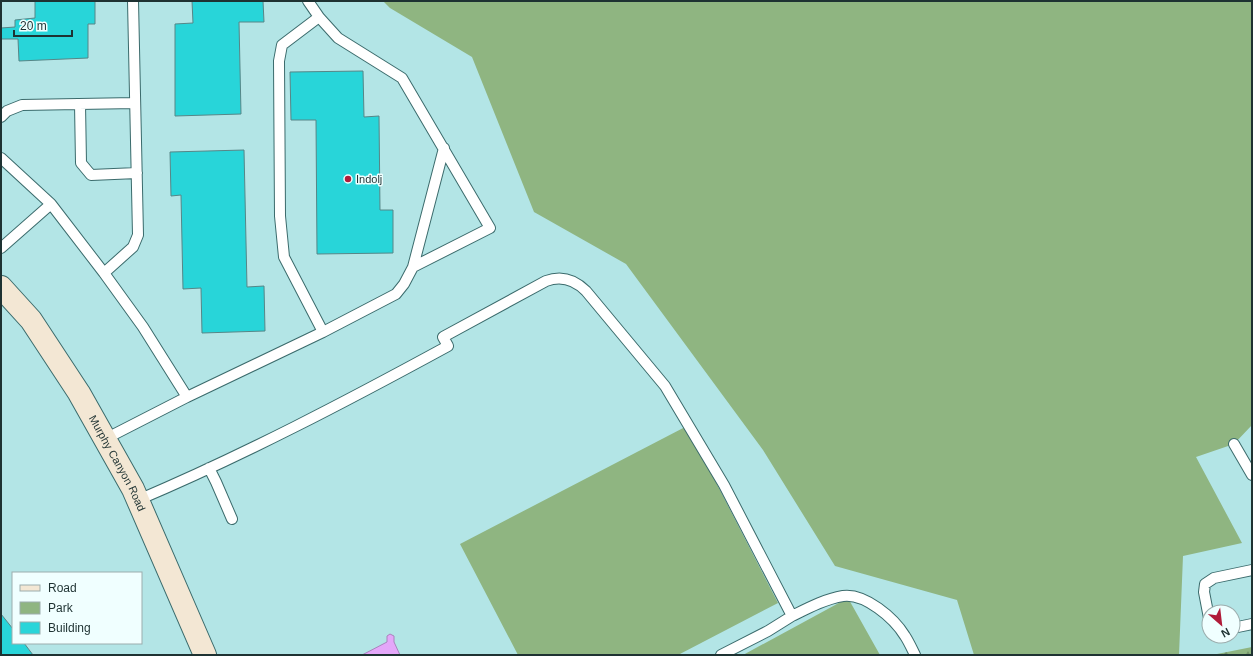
<svg xmlns="http://www.w3.org/2000/svg" width="1253" height="656" font-family="Arial,sans-serif">
	<style>
		.green { fill: #8fb581 }
		.forest { fill: url(#forest-firs) }
		.water { fill: #e4a7f9; stroke: #a984bd }
		.building { fill: #28d5d9; stroke: #568687 }
		.lines { fill: none; stroke-linecap: round; stroke-linejoin: round }
		.lane-casing { stroke: #3b6b6c; stroke-width: 12 }
		.secondary-casing { stroke: #3b6b6c; stroke-width: 24 }
		.lane { stroke: #fff; stroke-width: 10 }
		.secondary { stroke: #f3e7d4; stroke-width: 22 }
		.poi-dot { fill: #b01c3a; stroke: #f0ffff; stroke-width: 1.5 }
		.labels { text-anchor: middle; stroke-width: 3; stroke-linejoin: round; paint-order: stroke }
		.poi-label { font-size: 11px; fill: #1e3232; stroke: #f0ffff; text-anchor: start }
		.street-label { font-size: 11px; fill: #1e3232; stroke: #f0ffff }
	</style>
	<defs>
		<pattern id="forest-firs" width="22" height="20" patternUnits="userSpaceOnUse"><rect width="22" height="20" fill="#8fb581"/><path d="M5 1l3.5 6h-7zM16 11l3.5 6h-7z" fill="#74946a"/></pattern>
	</defs>
	<rect width="100%" height="100%" fill="#b3e5e6"/>
	<path class="green" d="M383 1H1252V425L1234 444 1196 457 1242 543 1183 556 1179 655H974L957 600 835 566 763 450 626 264 534 212 472 57 390 8Z
		M687 426 778 603 678 655H518L460 544Z
		M848 598 880 655H743Z"/>
	<path class="forest" d="M1252 647V655H1212Z"/>
	<path class="water" d="M390 634 394 636V642L400 655H362L387 642V636Z"/>
	<path class="building" d="M35 1H95V24H88V58L19 61 18 39H1V28L15 27V20L35 18Z
		M192 1H263L264 22H239L241 114 175 116V24L193 23Z
		M363 71 364 117 379 116 380 210H393V253L317 254 316 120H291L290 72Z
		M244 150 247 287 264 286 265 331 202 333 201 288 183 289 181 195 171 196 170 152Z
		M1 614 13 629V643H24L33 655H1Z"/>
	<g class="lines">
		<g class="lane-casing">
			<path id="lane" d="M308 1 319 17
				M80 104 81 163 91 175 137 173
				M1 117 7 111 22 105 135 103
				M1 158 51 204
				M1 248 51 204 104 273 143 327 187 397 323 332 284 257 280 216 279 61 282 45 319 17 338 38 402 78 490 228 413 267
				M104 273 133 247 138 235 133 1
				M323 332 396 294 404 284 413 267 444 148
				M105 439 187 397
				M1234 444 1252 475
				M209 468 216 482 232 519
				M138 500C244 455 347 401 448 346L443 337 546 281C562 275 575 280 586 291L665 386 724 485 792 616C808 608 825 599 843 596 865 593 894 618 905 636 909 642 912 649 915 655
				M1209 618 1204 592 1205 584 1214 578 1252 570
				M1233 628 1252 624
				M721 655 768 631 792 616"/>
		</g>
		<g class="secondary-casing">
			<g id="secondary">
				<path id="s1" d="M1 287 31 320 79 393 133 489 205 655"/>
			</g>
		</g>
		<use href="#lane" class="lane"/>
		<use href="#secondary" class="secondary"/>
	</g>
	<circle class="poi-dot" cx="348" cy="179" r="4"/>
	<g class="labels">
		<g class="poi-label">
			<text x="356" y="183">Indolj</text>
		</g>
		<g class="street-label">
			<text dy="4" stroke="none"><textPath href="#s1" startOffset="212">Murphy Canyon Road</textPath></text>
		</g>
	</g>
	<rect width="1253" height="656" fill="none" stroke="#1e3232" stroke-width="4"/>
	<rect x="12" y="572" width="130" height="72" fill="#f0ffff" stroke="#9cadad"/>
	<rect x="20" y="585" width="20" height="6" fill="#f3e7d4" stroke="#9cadad"/>
	<text x="48" y="592" font-size="12" fill="#1e3232">Road</text>
	<rect x="20" y="602" width="20" height="12" fill="#8fb581" stroke="#9cadad"/>
	<text x="48" y="612" font-size="12" fill="#1e3232">Park</text>
	<rect x="20" y="622" width="20" height="12" fill="#28d5d9" stroke="#9cadad"/>
	<text x="48" y="632" font-size="12" fill="#1e3232">Building</text>
	<g transform="translate(1221 624) rotate(152)"><circle r="19" fill="#f0ffff" stroke="#9cadad"/>
	<path d="M0-3L7 15L0 10L-7 15Z" fill="#b01c3a"/>
	<text y="-6" font-size="11" font-weight="bold" text-anchor="middle" fill="#1e3232">N</text>
	</g>
	<path d="M14 30v6h58v-6" fill="none" stroke="#1e3232" stroke-width="2"/>
	<text x="20" y="30" font-size="12" fill="#1e3232" stroke="#f0ffff" stroke-width="3" paint-order="stroke">20 m</text>
</svg>
